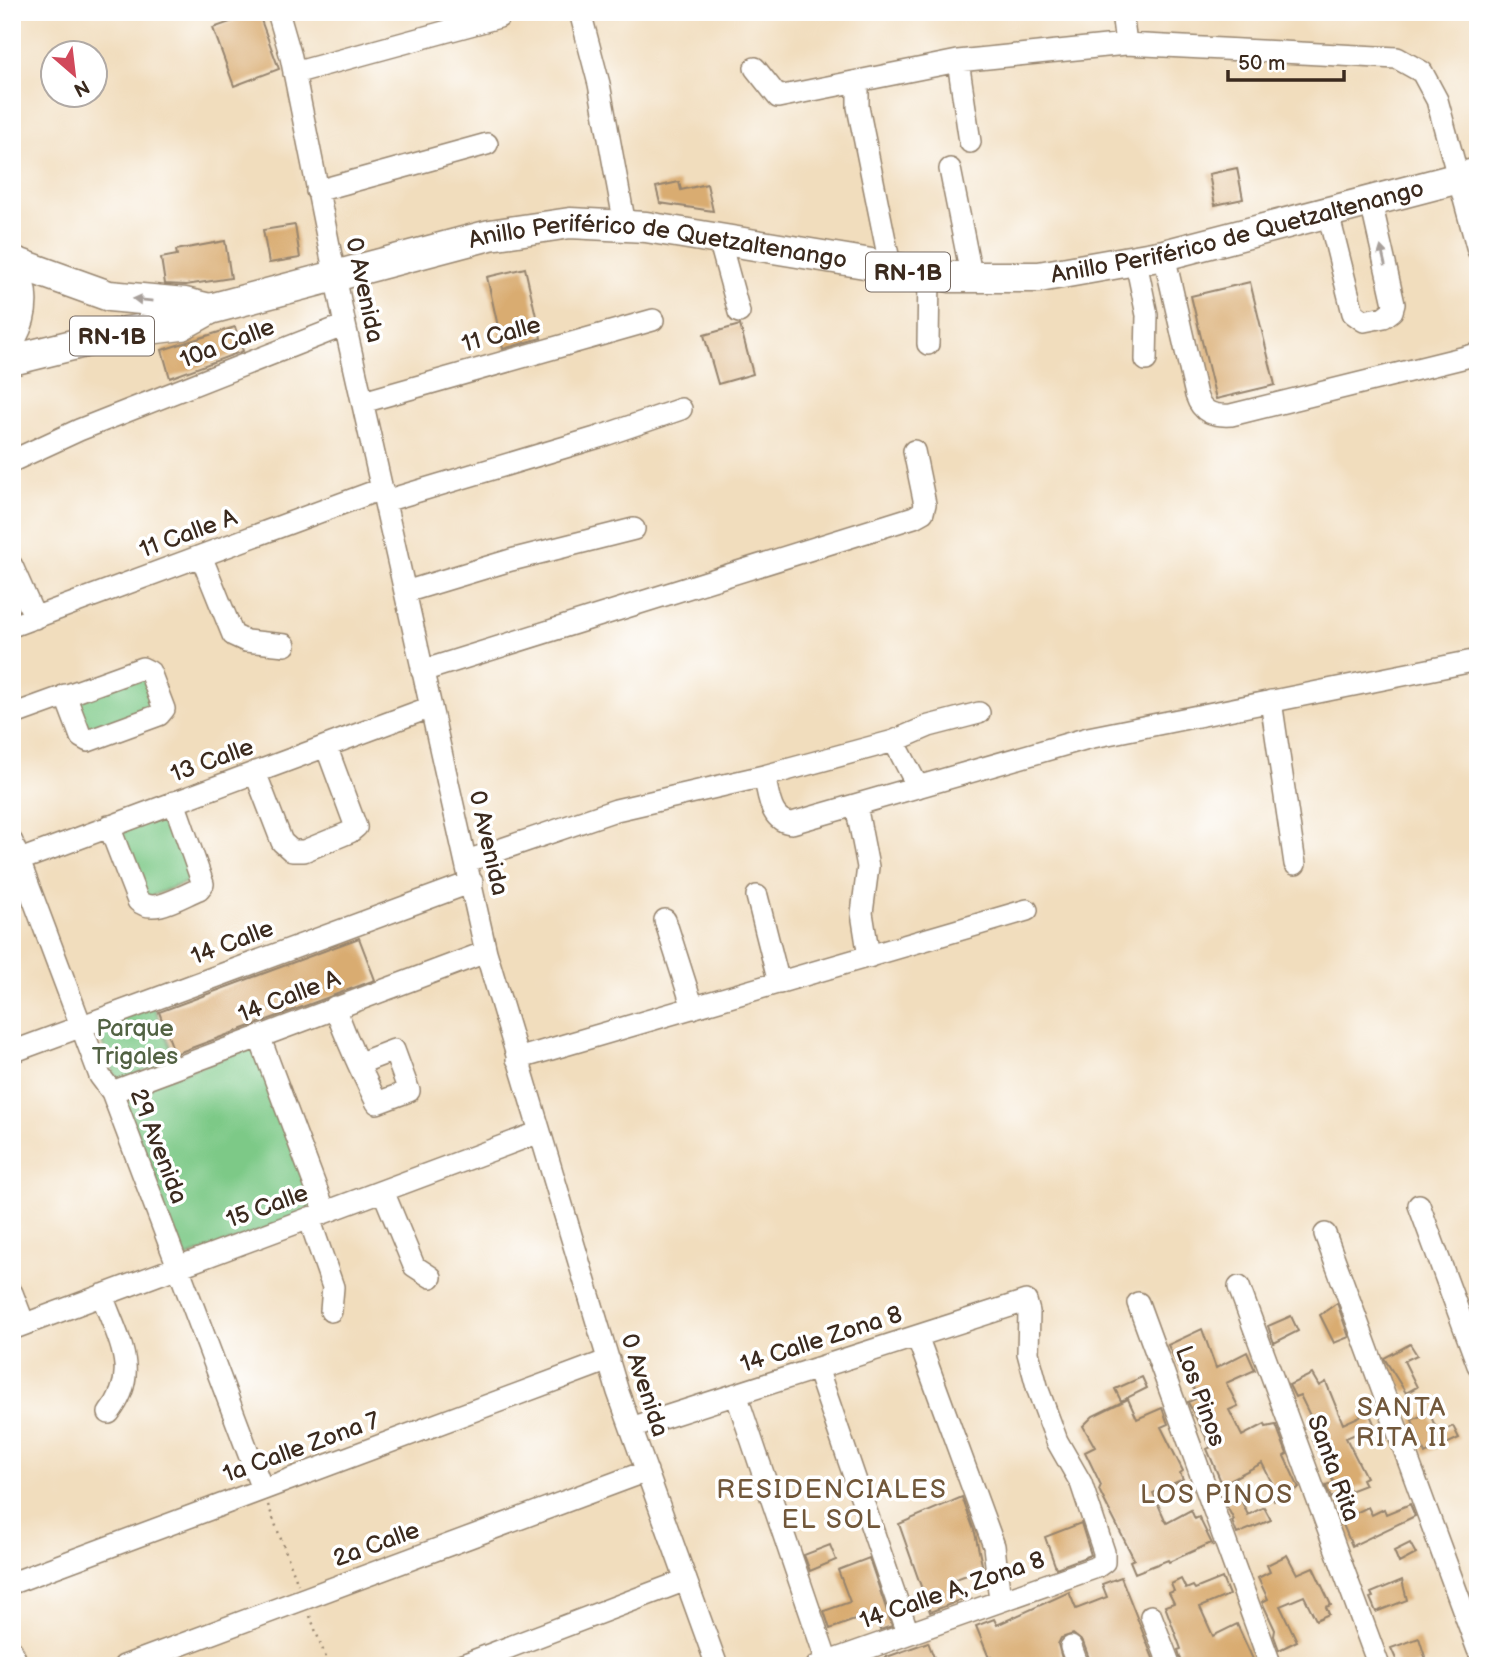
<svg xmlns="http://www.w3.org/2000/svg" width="1490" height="1678" font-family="'Balsamiq Sans',sans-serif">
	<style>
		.green { fill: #7dc987; stroke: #5c7a52; stroke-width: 2 }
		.building { fill: #d9ac71 }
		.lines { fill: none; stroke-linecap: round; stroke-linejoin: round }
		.minor-casing { stroke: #96846e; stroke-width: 24 }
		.highway-casing { stroke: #96846e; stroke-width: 33 }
		.path { stroke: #96846e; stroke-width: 2.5; stroke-dasharray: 2 5; stroke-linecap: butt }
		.minor { stroke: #fff; stroke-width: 21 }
		.highway { stroke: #fff; stroke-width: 30 }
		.oneway { fill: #a79f9a }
		.labels { text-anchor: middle; stroke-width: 7; stroke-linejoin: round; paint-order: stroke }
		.shield { fill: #fff; stroke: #766a62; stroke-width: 2 }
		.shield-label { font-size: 23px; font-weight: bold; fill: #3b2a1e }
		.street-label { font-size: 24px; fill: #3b2a1e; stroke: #fff }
		.park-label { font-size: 24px; fill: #526243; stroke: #fff }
		.neighbourhood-label { font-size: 26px; letter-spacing: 2px; fill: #72583b; stroke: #fff }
	</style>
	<rect width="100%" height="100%" fill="#fff"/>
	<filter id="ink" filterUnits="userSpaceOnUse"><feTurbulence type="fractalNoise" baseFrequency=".0143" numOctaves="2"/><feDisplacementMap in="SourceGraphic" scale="14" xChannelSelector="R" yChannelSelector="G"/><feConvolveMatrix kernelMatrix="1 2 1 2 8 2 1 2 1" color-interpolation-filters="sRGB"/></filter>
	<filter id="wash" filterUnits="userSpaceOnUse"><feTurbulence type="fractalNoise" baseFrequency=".00686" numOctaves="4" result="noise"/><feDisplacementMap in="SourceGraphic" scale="28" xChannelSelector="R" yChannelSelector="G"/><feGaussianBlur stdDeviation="1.57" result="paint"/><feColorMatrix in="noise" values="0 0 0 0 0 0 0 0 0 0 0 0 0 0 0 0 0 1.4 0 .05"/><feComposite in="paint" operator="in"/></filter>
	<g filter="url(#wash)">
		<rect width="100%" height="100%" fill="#f1ddbd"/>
		<path class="green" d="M142 672 157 710 86 738 71 700Z
			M172 811 198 878 141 900 116 832Z
			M153 1003 175 1059 117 1081 96 1025Z
			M259 1045 318 1210 180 1260 120 1095Z"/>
		<g id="blocks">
			<path class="building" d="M258 12 279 69 234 86 213 28Z
				M1237 168 1243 199 1215 205 1209 174Z
				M679 182 681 190 707 184 713 211 660 203 656 187Z
				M295 225 300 258 269 263 263 230Z
				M225 241 231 278 186 285 165 284 161 258 177 255 176 250Z
				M525 268 541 338 503 349 487 277Z
				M1250 282 1275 385 1216 399 1191 296Z
				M740 325 753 374 718 384 704 335Z
				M235 327 243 351 170 378 162 350Z
				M359 938 375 980 175 1054 159 1012Z
				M1337 1303 1349 1337 1334 1343 1320 1315Z
				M1291 1316 1298 1331 1274 1343 1268 1326Z
				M1202 1329 1216 1368 1247 1352 1255 1370 1226 1383 1238 1406 1229 1410 1242 1436 1265 1424 1266 1427 1276 1425 1287 1454 1284 1456 1299 1488 1274 1500 1268 1487 1273 1485 1262 1463 1222 1484 1207 1449 1211 1447 1188 1402 1198 1398 1184 1368 1180 1371 1168 1345Z
				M1410 1344 1417 1355 1404 1361 1417 1387 1406 1393 1384 1358Z
				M1312 1374 1319 1386 1326 1382 1343 1424 1369 1412 1375 1426 1346 1438 1366 1477 1362 1479 1365 1485 1331 1498 1326 1486 1334 1483 1312 1440 1320 1436 1300 1395 1295 1397 1289 1385Z
				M1142 1377 1147 1388 1121 1401 1115 1389Z
				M1128 1399 1137 1419 1162 1408 1168 1424 1161 1427 1183 1471 1180 1473 1183 1479 1153 1493 1165 1520 1167 1523 1191 1510 1195 1519 1199 1517 1213 1546 1211 1543 1169 1562 1168 1560 1135 1573 1130 1561 1134 1559 1107 1506 1099 1490 1101 1485 1085 1452 1095 1447 1083 1426 1093 1416Z
				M1429 1412 1438 1433 1453 1426 1459 1438 1425 1454 1412 1420Z
				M1239 1496 1248 1515 1264 1507 1271 1520 1237 1534 1232 1521 1234 1520 1225 1503Z
				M962 1497 975 1533 983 1569 953 1580 961 1600 930 1612 899 1524Z
				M1410 1504 1415 1516 1352 1546 1341 1520 1368 1507 1372 1515 1384 1509 1386 1514Z
				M1081 1523 1091 1555 1056 1568 1045 1537Z
				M1410 1543 1416 1554 1399 1563 1394 1551Z
				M830 1545 836 1560 810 1571 804 1555Z
				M1287 1555 1297 1574 1313 1567 1331 1605 1326 1607 1329 1614 1316 1620 1304 1596 1280 1606 1297 1641 1279 1650 1274 1636 1275 1630 1262 1602 1268 1599 1258 1578 1270 1572 1267 1565Z
				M869 1558 892 1626 880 1630 874 1613 830 1629 824 1611 850 1602 838 1570Z
				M1121 1577 1156 1666H1092L1083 1642 1073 1634 1061 1638 1058 1644 1064 1666H995L992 1657 989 1658 976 1626 994 1619 997 1625 1069 1592 1076 1609 1107 1597 1102 1584Z
				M1222 1578 1229 1595 1200 1607 1213 1636 1237 1624 1256 1666H1183L1178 1650 1181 1649 1165 1606 1174 1603 1169 1593 1174 1591 1171 1584 1181 1579 1186 1589 1193 1586 1195 1589Z
				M1402 1580 1407 1600 1376 1612 1370 1598 1373 1597 1371 1593Z
				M1419 1638 1426 1660 1413 1666H1399L1391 1648Z
				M928 1642 935 1660 921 1666H862Z"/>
		</g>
	</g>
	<g filter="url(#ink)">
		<use href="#blocks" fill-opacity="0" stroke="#96846e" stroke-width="2"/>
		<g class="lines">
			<g class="minor-casing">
				<path id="minor" d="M278 12 291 57 345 325 486 952 618 1392 717 1666
					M580 12 599 84 625 225
					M1122 12 1126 44
					M958 61 970 142
					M755 68 778 97 958 61 1126 44 1397 58 1422 72 1437 100 1478 250
					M294 73 499 17
					M858 83V107L891 270
					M950 169 972 279
					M317 191 487 144
					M1328 213 1353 313 1364 321 1384 317 1392 311 1394 304 1371 202
					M719 239 739 312
					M1164 255 1196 395C1202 413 1213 416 1231 415L1478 354
					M1136 262 1147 315 1146 360
					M928 344 929 275
					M363 402 653 320
					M12 461 79 430 345 325
					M385 501 599 437 681 409
					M201 556 233 635 246 641 285 645
					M12 566 35 618
					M405 592 511 560 634 529
					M12 626 381 489
					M422 671 914 517 923 512 925 504 914 451
					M1271 701 1295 864
					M12 715 142 668 150 672 164 709 159 715 88 741 81 737 65 695
					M894 741 918 787
					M255 772 282 842 292 851H304L350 832 356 827 326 746
					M764 776C769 793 769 822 792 823L1088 738 1478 660
					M856 805 868 867 862 913 869 957
					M109 826 138 901C154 915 181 896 199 889L203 884 174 802
					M12 842 100 1076 112 1092 262 1489
					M467 861 616 810 764 776 894 741 929 726 979 713
					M12 863 431 707
					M757 896 779 983
					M665 920 693 1008
					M335 1007C347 1041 361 1071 377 1103L409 1091 394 1050 360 1063
					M259 1036 325 1212
					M12 1052 472 882
					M517 1059 1027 910
					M112 1092 486 952
					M383 1191 414 1266 431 1277
					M1419 1205 1478 1365
					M309 1218 333 1287 331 1311
					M1325 1234 1478 1650
					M1239 1287 1379 1666
					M12 1293 24 1324
					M102 1295C117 1338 142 1372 109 1413
					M1138 1303 1271 1666
					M12 1329 540 1132
					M917 1336 994 1546 1000 1601
					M817 1368 908 1633
					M736 1394 827 1662
					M631 1428 1026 1301 1029 1312 1028 1353 1038 1390 1057 1441 1081 1483 1104 1552V1562L1097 1567 817 1666
					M12 1583 609 1360
					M1151 1616 1170 1666
					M1071 1647 1078 1666
					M12 1651 18 1666
					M124 1666 647 1471
					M460 1666 686 1580"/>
			</g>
			<g class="highway-casing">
				<g id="highway">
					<path d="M12 261 109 296 185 303 210 309"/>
					<path d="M12 265C24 289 25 312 12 336"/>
					<path id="s1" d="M12 360 125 332 181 325 210 309 490 235 570 223 646 227 950 277H1039L1164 255 1478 173"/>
				</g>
			</g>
			<path class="path" d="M268 1505 298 1584
				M310 1616 329 1666"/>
			<use href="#minor" class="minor"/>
			<use href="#highway" class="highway"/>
		</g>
		<defs><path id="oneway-solid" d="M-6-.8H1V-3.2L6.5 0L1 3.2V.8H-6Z" transform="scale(1.75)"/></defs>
		<g class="oneway">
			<use href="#oneway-solid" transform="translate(1383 256) rotate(-103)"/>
			<use href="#oneway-solid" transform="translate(143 300) rotate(-174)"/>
		</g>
	</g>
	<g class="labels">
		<g class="shield">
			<rect x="866" y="252.5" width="84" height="39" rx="5"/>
			<rect x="70" y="316.5" width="84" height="39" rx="5"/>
		</g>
		<g class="shield-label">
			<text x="908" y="280">RN-1B</text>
			<text x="112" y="344">RN-1B</text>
		</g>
		<g class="street-label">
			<text dy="8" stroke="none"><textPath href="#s1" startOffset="1253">Anillo Periférico de Quetzaltenango</textPath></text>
			<text dy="8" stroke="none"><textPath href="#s1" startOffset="665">Anillo Periférico de Quetzaltenango</textPath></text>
			<text transform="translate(365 290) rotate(78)" y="8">0 Avenida</text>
			<text transform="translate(501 334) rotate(-15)" y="8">11 Calle</text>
			<text transform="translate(227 343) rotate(-21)" y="8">10a Calle</text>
			<text transform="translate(188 533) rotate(-20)" y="8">11 Calle A</text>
			<text transform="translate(212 760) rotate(-20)" y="8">13 Calle</text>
			<text transform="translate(489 843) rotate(77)" y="8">0 Avenida</text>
			<text transform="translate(232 942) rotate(-21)" y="8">14 Calle</text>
			<text transform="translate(289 996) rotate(-21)" y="8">14 Calle A</text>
			<text transform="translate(159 1146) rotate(69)" y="8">29 Avenida</text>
			<text transform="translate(267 1206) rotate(-20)" y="8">15 Calle</text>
			<text transform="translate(821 1339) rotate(-18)" y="8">14 Calle Zona 8</text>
			<text transform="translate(645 1385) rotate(72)" y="8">0 Avenida</text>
			<text transform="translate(1201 1396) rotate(70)" y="8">Los Pinos</text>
			<text transform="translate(301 1447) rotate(-20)" y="8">1a Calle Zona 7</text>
			<text transform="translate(1334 1468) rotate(70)" y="8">Santa Rita</text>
			<text transform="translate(376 1544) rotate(-20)" y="8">2a Calle</text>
			<text transform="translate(952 1590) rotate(-19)" y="8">14 Calle A, Zona 8</text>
		</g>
		<g class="park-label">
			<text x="135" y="1036">Parque<tspan x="135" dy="28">Trigales</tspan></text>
		</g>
		<g class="neighbourhood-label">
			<text x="1402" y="1416">SANTA<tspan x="1402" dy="30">RITA II</tspan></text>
			<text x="832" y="1498">RESIDENCIALES<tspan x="832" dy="30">EL SOL</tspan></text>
			<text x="1217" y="1503">LOS PINOS</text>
		</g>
	</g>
	<rect width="1490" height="1678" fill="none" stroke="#fff" stroke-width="42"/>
	<g transform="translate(74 74) rotate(152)"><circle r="33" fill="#ffffff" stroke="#b1aaa5" stroke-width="2"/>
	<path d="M0-5L12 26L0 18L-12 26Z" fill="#d1495b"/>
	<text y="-10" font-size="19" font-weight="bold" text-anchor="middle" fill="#3b2a1e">N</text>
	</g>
	<path d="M1228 70v10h116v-10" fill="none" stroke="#3b2a1e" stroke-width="3.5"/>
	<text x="1238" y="70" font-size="21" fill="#3b2a1e" stroke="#ffffff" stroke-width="5" paint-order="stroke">50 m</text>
</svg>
